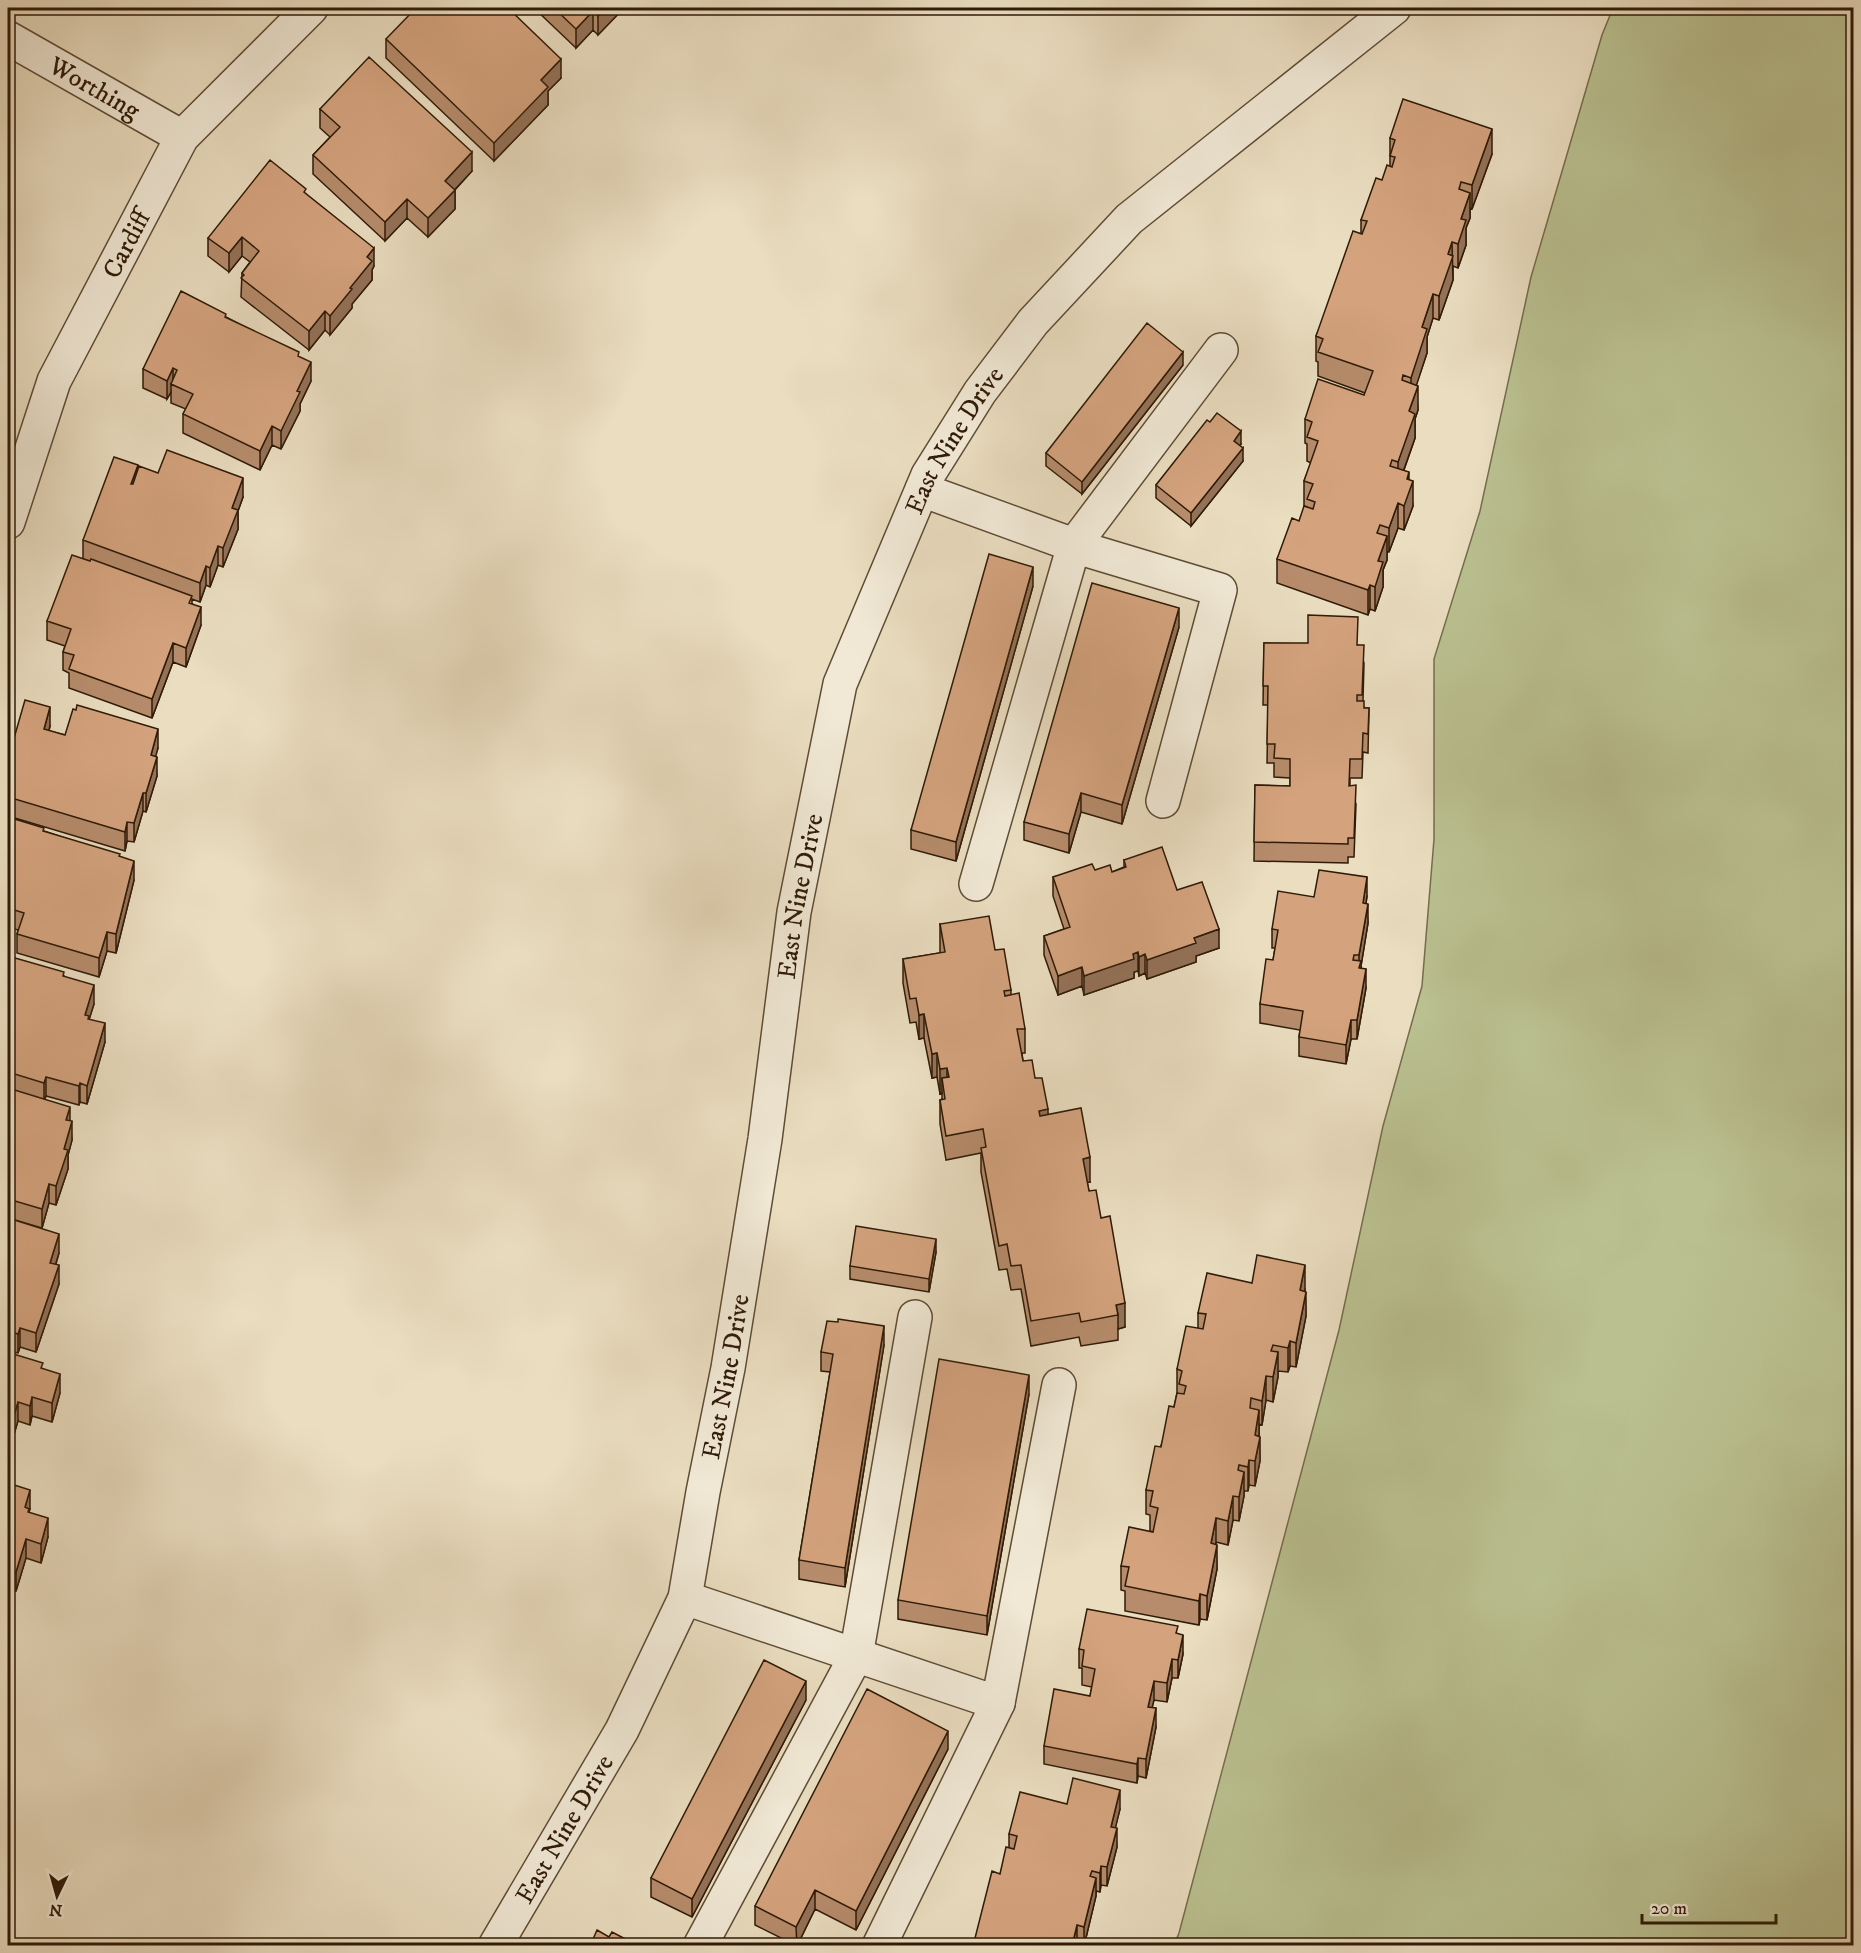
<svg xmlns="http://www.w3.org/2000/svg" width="1861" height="1953" font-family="'IM FELL DW Pica',serif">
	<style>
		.green { fill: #bac090; stroke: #746e4c; stroke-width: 1.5 }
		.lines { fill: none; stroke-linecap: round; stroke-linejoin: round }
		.minor-casing { stroke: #5e4c35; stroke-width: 36 }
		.minor { stroke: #f1e9d6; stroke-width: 33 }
		.wall { fill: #b68c6c; stroke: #2f1b07; stroke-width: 1.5 }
		.shaded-wall { fill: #947258; stroke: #2f1b07; stroke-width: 1.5 }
		.building { fill: #d4a37e; stroke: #2f1b07; stroke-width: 1.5 }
		.labels { text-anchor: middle; stroke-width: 4.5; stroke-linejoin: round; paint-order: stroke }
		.street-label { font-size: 26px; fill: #2f1b07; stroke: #f1e9d6 }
	</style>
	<rect width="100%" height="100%" fill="#eaddc0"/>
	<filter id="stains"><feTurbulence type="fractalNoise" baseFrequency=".00333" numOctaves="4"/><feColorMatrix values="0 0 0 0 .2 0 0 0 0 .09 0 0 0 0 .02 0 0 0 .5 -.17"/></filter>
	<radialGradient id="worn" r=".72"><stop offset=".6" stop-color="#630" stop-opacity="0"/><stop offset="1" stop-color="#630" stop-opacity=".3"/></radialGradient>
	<path class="green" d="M1613 8H1853V1945H1174L1179 1933 1339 1330 1383 1126 1422 986 1434 839V659L1480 511 1531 277 1602 35Z"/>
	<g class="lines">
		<g class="minor-casing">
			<g id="minor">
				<path id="s1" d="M8 38 182 137"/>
				<path d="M922 490 1090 551 1220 590 1163 801"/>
				<path id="s2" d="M8 522 54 381 182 137 311 8"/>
				<path d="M976 884 1074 545 1221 350"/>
				<path d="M685 1598 998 1703 1059 1385"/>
				<path id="s3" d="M495 1946 622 1730 685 1598 703 1492 728 1368 765 1139 794 912 840 684 928 475 980 392 1033 322 1129 219 1394 8"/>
				<path d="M700 1946 856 1656 915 1317"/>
				<path d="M879 1946 998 1703"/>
			</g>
		</g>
		<use href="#minor" class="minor"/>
	</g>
	<path class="wall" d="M534 8H624L598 35 593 30 576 48Z
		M483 14 561 78 548 91V105L494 161 386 58V39Z
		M320 109 472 171 455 190V209L428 237 407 218 385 241 313 174V155L330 137 320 128Z
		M1390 138 1492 154 1472 209 1470 208V218L1466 228V245L1458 268 1453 266V280L1439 320 1433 318 1427 337V353L1416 385 1418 410 1415 419V438L1404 470 1409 480 1413 506 1404 530 1398 528 1389 552H1387V560L1383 570V587L1375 611 1370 609 1368 615 1277 583V559L1307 507 1304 506V481L1311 463 1307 461V444L1305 443V419L1364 395 1365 393 1318 376V362L1316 361V336L1361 233V220L1390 166Z
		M306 194 374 266 372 270V280L352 304V308L330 335 325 330 309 350 241 297 242 273 250 262 242 256 229 272 208 256V238Z
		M226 317 299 357 311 381 300 404V411L281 449 272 445 260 470 183 433V414L186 409 171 403V392L167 399 143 388V369Z
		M1183 365 1082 494 1046 466V453Z
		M1210 422 1241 444 1239 445 1243 461 1191 526 1156 498V485Z
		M138 470 158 473 243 497 238 511V529L223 567 218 565 210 587 206 585 200 602 192 599V603L201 625 186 667 173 662 152 718 69 688V673L63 670V652L65 646 47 640V621L83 559V540Z
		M1033 586 956 861 911 849V830Z
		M1179 627 1122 824 1081 812 1069 853 1024 840V822Z
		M1264 643 1358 645 1364 663 1363 701 1364 708H1369L1368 753 1363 752 1362 778H1350V786L1356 804 1354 857H1348V863L1254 861 1255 785 1290 786V778L1274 777V763H1267L1268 705H1263Z
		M50 726 49 731 65 735 158 748 155 756 157 776 146 812 143 811 134 842 127 841 125 851 8 816V759Z
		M8 817 44 831 120 856 134 880 116 953 107 951 99 977 17 953V934L18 930 8 927Z
		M1124 860 1177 890 1219 948 1196 956V962L1147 979 1145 973 1139 976 1138 971 1134 972V978L1084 995 1082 986 1058 995 1044 955V936L1064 929 1053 896V877L1095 870 1112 872 1124 867Z
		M1367 896 1366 904 1368 923 1361 966 1366 988 1357 1039H1351L1346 1064 1299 1056V1037L1300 1030 1260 1023V1004L1273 960 1275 948H1272V929L1314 897Z
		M940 924 995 950 1011 990V995L1025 1029V1053H1022L1023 1061 1035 1078 1048 1114 1090 1182H1087L1089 1191 1101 1218 1125 1327 1118 1329V1340L1081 1346 1079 1337 1031 1346 1021 1289 1011 1290 1007 1269 999 1270 981 1172V1153L946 1160 940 1124V1100L942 1099V1093L940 1094 937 1077 932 1078 924 1038 919 1039 916 1022 910 1023 903 983V959L940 953Z
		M8 956 64 976 94 1004 89 1019 105 1042 87 1104 80 1102 79 1105 46 1096 45 1099 70 1121 72 1140 68 1155V1169L56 1205 49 1203 42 1228 8 1218Z
		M8 1218 59 1253 56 1264 59 1284 36 1352 20 1347 18 1353 12 1351V1353L43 1369 60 1393 52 1422 32 1416 30 1425 18 1421 8 1454Z
		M936 1252 929 1292 850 1279V1266Z
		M1252 1283 1305 1289 1306 1316 1296 1367 1290 1366 1288 1372 1278 1371V1377L1273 1402 1266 1400 1262 1425 1259 1424 1260 1461 1255 1486 1249 1485 1248 1491H1244V1496L1239 1521 1233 1520 1228 1545 1216 1542 1217 1569 1207 1620 1200 1619 1199 1625 1125 1611V1591L1121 1590V1566L1153 1532 1150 1531V1515L1146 1514V1490L1174 1407 1177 1393V1369L1198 1329V1313Z
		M884 1345 845 1587 799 1579V1560L830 1372 821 1371V1352Z
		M1029 1394 987 1635 898 1619V1600Z
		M8 1483 30 1509 29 1512 48 1537 41 1563 26 1558 16 1591 10 1589Z
		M1178 1634 1183 1654 1178 1678H1172L1167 1702 1154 1700 1152 1707 1156 1727 1146 1778 1138 1776 1137 1783 1044 1764V1746L1090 1696 1092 1687 1082 1685V1668H1079V1649Z
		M806 1700 692 1917 651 1897V1878Z
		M948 1749 856 1930 815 1909 797 1946 755 1925V1906Z
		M1067 1804 1120 1809 1115 1828 1117 1847 1107 1886 1101 1885 1100 1892 1096 1891V1896L1084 1946 1077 1944 1000 1874 1009 1848V1834Z"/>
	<path class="shaded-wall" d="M606 8H624L598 35V16Z
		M593 11V30L576 48V29Z
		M561 59V78L548 91V105L494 161V143L541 80Z
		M1492 129V154L1472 209V185Z
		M472 152V171L445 200V181Z
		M455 190V209L428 237V218Z
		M1470 193V218L1466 228V245L1458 268V244L1461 219Z
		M407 199V218L385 241V222Z
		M242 237V256L229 272V253Z
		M1452 242 1453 280 1439 320V296L1448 254Z
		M374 248V266L372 270V280L352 304V308L330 335V316L350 288 367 257Z
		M1433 294V318L1427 337V353L1411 402V378L1422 327Z
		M325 311V330L309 350V331Z
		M1183 352V365L1082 494V482Z
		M311 362V381L300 404V411L281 449V431L297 391Z
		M173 368V385L171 384V392L167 399V381Z
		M1418 386V410L1415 419V438L1398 486V462L1409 411Z
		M272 426V445L260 470V451Z
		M1241 431V444L1234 454V441Z
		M1243 448V461L1191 526V513Z
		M138 465V484H131Z
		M1409 472V491L1413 481V506L1404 530V506L1407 479Z
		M243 478V497L238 511V529L223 567V548L232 508Z
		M1398 503V528L1389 552V528Z
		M1387 536V560L1383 570V587L1375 611V587L1378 561Z
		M218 546V565L210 587V568Z
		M206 566V585L200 602V583Z
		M1033 567V586L956 861V842Z
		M1370 585V609L1368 615V590Z
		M201 607V625L186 667V648Z
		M1179 608V627L1122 824V805Z
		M173 643V662L152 718V699Z
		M50 707V726L44 748V729Z
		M158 729V748L151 774V755Z
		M157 757V776L146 812V793Z
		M143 793V811L134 842V823Z
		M1081 793V812L1069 853V834Z
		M127 822V841L125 851V832Z
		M134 861V880L116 953V934Z
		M1367 877V896L1363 922V903Z
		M1368 904V923L1361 966V980L1359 987V955Z
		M1219 929V948L1196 956V962L1147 979V960L1194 938Z
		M107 932V951L99 977V958Z
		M1138 952V971L1134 972V978L1084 995V976Z
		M1145 954V973L1139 976V957Z
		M1082 967V986L1058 995V976Z
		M1366 969V988L1357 1039V1020Z
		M94 985V1004L89 1020 85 1015Z
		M924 1014V1038L919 1039V1015Z
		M1351 1020V1039L1346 1064V1045Z
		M105 1023V1042L87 1104V1086Z
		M937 1053V1077L932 1078V1054Z
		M947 1068V1092L942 1078V1093L940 1094V1069Z
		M46 1077V1096L44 1101V1083Z
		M80 1083V1102L79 1105V1086Z
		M70 1107V1126L66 1120Z
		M1048 1109V1134L1039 1136V1111Z
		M72 1121V1140L68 1155V1169L56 1205V1186L64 1149Z
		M1090 1157V1182L1083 1183V1159Z
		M49 1184V1203L42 1228V1209Z
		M59 1234V1253L50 1282V1263Z
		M936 1239V1252L929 1292V1279Z
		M59 1265V1284L36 1352V1333Z
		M1305 1265V1289L1300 1315V1290Z
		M1306 1292V1316L1296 1367V1343Z
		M1125 1303V1327L1118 1329V1315L1116 1305Z
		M884 1326V1345L845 1587V1568Z
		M20 1328V1347L18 1353V1334Z
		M1290 1341V1366L1288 1372V1348Z
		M1278 1352V1377L1273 1402V1377Z
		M60 1374V1393L52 1422V1403Z
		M1029 1375V1394L987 1635V1616Z
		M1266 1376V1400L1262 1425V1401Z
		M32 1397V1416L30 1425V1406Z
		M18 1402V1421L8 1454V1436Z
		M1259 1410V1434L1255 1460V1435Z
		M1260 1437V1461L1255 1486V1461Z
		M1249 1460V1485L1248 1491V1467Z
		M1244 1472V1496L1239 1521V1497Z
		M30 1490V1509L29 1512 25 1507Z
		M1233 1496V1520L1228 1545V1521Z
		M48 1518V1537L41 1563V1544Z
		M1216 1518V1542L1211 1568V1543Z
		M26 1539V1558L16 1591V1572Z
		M1217 1545V1569L1207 1620V1596Z
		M10 1570V1589L8 1598V1579Z
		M1200 1594V1619L1199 1625V1601Z
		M1183 1635V1654L1178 1678V1660Z
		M1172 1659V1678L1167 1702V1683Z
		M806 1681V1700L692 1917V1899Z
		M1154 1681V1700L1148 1725V1707Z
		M1156 1708V1727L1146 1778V1759Z
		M948 1731V1749L856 1930V1911Z
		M1138 1758V1776L1137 1783V1764Z
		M1120 1790V1809L1111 1846V1827Z
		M1117 1828V1847L1107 1886V1867Z
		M1101 1866V1885L1100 1892V1873Z
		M1096 1878V1896L1084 1946V1927Z
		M815 1890V1909L797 1946 796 1927Z
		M1077 1925V1946H1072Z"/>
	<path class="building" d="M416 8H454L456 10 458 8H476L483 14 490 8H508L561 59 541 80 548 87 494 143 386 39Z
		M554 8H606L598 16 593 11 576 29Z
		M369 57 472 152 445 181 455 190 428 218 407 199 385 222 313 155 340 127 320 109Z
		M1403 99 1492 129 1472 185 1461 182 1459 189 1470 193 1461 219 1466 220 1458 244 1452 242 1448 254 1453 256 1439 296 1433 294 1422 327 1427 329 1411 378 1403 375 1402 380 1418 386 1409 411 1415 414 1398 462 1392 460 1390 466 1409 472 1407 479 1413 481 1404 506 1398 503 1389 528 1380 525 1377 533 1387 536 1378 561 1383 562 1375 587 1370 585 1368 590 1277 559 1292 518 1299 521 1304 506 1313 509 1315 502 1307 499 1313 484 1304 481 1318 441 1307 437 1312 422 1305 419 1318 379 1364 395 1373 371 1318 352 1323 339 1316 336 1353 231 1362 234 1367 221 1361 220 1376 178 1382 180 1387 165 1392 167 1395 157 1390 156 1395 140 1390 138Z
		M270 160 306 189 304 192 374 248 367 257 372 261 350 288 352 289 330 316 325 311 309 331 241 278 244 275 242 273 259 251 242 237 229 253 208 238Z
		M181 291 226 314 225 317 299 352 298 356 311 362 297 391 300 392 281 431 272 426 260 451 183 414 193 394 171 384 177 370 173 368 167 381 143 369Z
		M1147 323 1183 352 1082 482 1046 453Z
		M1217 413 1241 431 1234 441 1243 448 1191 513 1156 485 1207 420 1210 422Z
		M167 450 243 478 232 508 238 510 223 548 218 546 210 568 206 566 200 583 83 540 114 457 138 465 131 484H133L139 466 158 473Z
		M989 554 1033 567 956 842 911 830Z
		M72 555 90 561 91 559 192 596 189 603 201 607 186 648 173 643 152 699 69 669 74 655 63 652 71 629 47 621Z
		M1092 583 1179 608 1122 805 1081 793 1069 834 1024 822Z
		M1308 615 1358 617 1357 645H1364L1362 695H1357V701H1364V708H1369L1368 734 1363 733 1362 759H1350L1349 786 1356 785 1354 838H1348V844L1254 842 1255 785 1290 786V759L1274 758 1275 744H1267L1268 686H1263L1264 643H1308Z
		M25 700 50 707 44 729 65 735 73 709 76 710 77 705 158 729 151 755 157 757 146 793H143L134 823 127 822 125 832 8 797V759Z
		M8 817 44 828 43 831 120 854 119 856 134 861 116 934 107 932 99 958 17 934 24 913 8 908Z
		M1162 847 1177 890 1202 882 1219 929 1194 938 1196 943 1147 960 1145 954 1139 957 1138 952 1133 954 1134 959 1084 976 1082 967 1058 976 1044 936 1070 927 1053 877 1092 864 1095 870 1110 865 1112 872 1126 867 1124 860Z
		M1319 870 1367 877 1363 903 1368 904 1359 955H1354L1353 960 1361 961 1359 968 1366 969 1357 1020H1351L1346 1045 1299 1037 1303 1011 1260 1004 1266 959 1273 960 1278 930 1272 929 1278 891 1314 897Z
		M989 916 995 950 1004 949 1011 990 1004 991 1005 996 1019 993 1025 1029H1017L1023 1061 1032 1060 1035 1078H1042L1048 1109 1039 1111 1040 1116 1081 1108 1090 1157 1083 1159 1089 1191 1096 1190 1101 1218 1110 1216 1125 1303 1116 1305 1118 1315 1081 1322 1079 1313 1031 1321 1021 1265 1011 1266 1007 1244 999 1246 981 1148 986 1147 983 1129 946 1136 940 1100 945 1099 942 1078 949 1077 947 1068 940 1069 937 1053 932 1054 924 1014 919 1015 916 998 910 999 903 959 945 952 940 924Z
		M8 956 64 972 63 976 94 985 85 1015 89 1016 88 1019 105 1023 87 1086 80 1083 79 1086 46 1077 44 1083 8 1072Z
		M8 1088 70 1107 66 1120 72 1121 64 1149 68 1150 56 1186 49 1184 42 1209 8 1199Z
		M8 1218 59 1234 50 1263 59 1265 36 1333 20 1328 18 1334 8 1331Z
		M856 1226 936 1239 929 1279 850 1266Z
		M1257 1255 1305 1265 1300 1290 1306 1292 1296 1343 1290 1341 1288 1348 1273 1345 1271 1351 1278 1352 1273 1377 1266 1376 1262 1401 1251 1398 1250 1408 1259 1410 1255 1435 1260 1437 1255 1461 1249 1460 1248 1467 1239 1465 1238 1470 1244 1472 1239 1497 1233 1496 1228 1521 1216 1518 1211 1543 1217 1545 1207 1596 1200 1594 1199 1601 1125 1586 1129 1567 1121 1566 1129 1527 1153 1532 1158 1508 1150 1506 1153 1491 1146 1490 1155 1446 1161 1447 1169 1406 1174 1407 1177 1393 1184 1394 1186 1386 1179 1384 1182 1371 1177 1369 1186 1326 1203 1329 1206 1314 1198 1313 1207 1273 1252 1283Z
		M838 1319 884 1326 845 1568 799 1560 833 1354 821 1352 827 1321 838 1322Z
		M8 1346 12 1347 10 1353 43 1363 41 1368 60 1374 52 1403 32 1397 30 1406 18 1402 8 1436Z
		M939 1359 1029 1375 987 1616 898 1600Z
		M8 1483 30 1490 25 1507 29 1509 28 1512 48 1518 41 1544 26 1539 16 1572 10 1570 8 1579Z
		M1087 1609 1178 1626 1176 1633 1183 1635 1178 1660 1172 1659 1167 1683 1154 1681 1148 1707 1156 1708 1146 1759 1138 1758 1137 1764 1044 1746 1054 1689 1090 1696 1095 1669 1082 1666 1084 1650 1079 1649Z
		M764 1660 806 1681 692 1899 651 1878Z
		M867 1689 948 1731 856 1911 815 1890 796 1927 755 1906Z
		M1073 1778 1120 1790 1111 1827 1117 1828 1107 1867 1101 1866 1100 1873 1092 1871 1090 1876 1096 1878 1084 1927 1077 1925 1072 1946H973L992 1871 1000 1874 1006 1847 1014 1849 1017 1836 1009 1834 1020 1792 1067 1804Z
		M597 1930 609 1937 612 1932 639 1946H590Z"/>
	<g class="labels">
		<g class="street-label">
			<text dy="9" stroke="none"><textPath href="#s1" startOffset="100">Worthing</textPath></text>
			<text dy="9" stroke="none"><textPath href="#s2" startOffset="303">Cardiff</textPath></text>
			<text dy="9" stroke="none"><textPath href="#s3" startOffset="1594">East Nine Drive</textPath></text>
			<text dy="9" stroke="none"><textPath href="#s3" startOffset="1108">East Nine Drive</textPath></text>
			<text dy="9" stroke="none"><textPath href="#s3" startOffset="622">East Nine Drive</textPath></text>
			<text dy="9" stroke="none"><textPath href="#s3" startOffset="136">East Nine Drive</textPath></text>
		</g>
	</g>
	<rect width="1861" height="1953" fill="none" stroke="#eaddc0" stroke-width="30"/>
	<rect x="9" y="9" width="1843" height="1935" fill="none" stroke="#2f1b07" stroke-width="3"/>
	<rect x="15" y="15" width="1831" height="1923" fill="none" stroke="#2f1b07" stroke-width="1.5"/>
	<g transform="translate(57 1896) rotate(185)" stroke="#f1e9d6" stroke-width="4.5" paint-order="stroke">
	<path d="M0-4.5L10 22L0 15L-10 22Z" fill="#2f1b07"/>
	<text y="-9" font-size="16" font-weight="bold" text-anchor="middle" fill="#2f1b07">N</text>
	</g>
	<path d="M1642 1914v9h134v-9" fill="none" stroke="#2f1b07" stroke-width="3"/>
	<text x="1651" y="1914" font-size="18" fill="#2f1b07" stroke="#f1e9d6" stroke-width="4.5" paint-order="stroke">20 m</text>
	<rect width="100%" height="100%" filter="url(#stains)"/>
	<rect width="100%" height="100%" fill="url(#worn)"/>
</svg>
